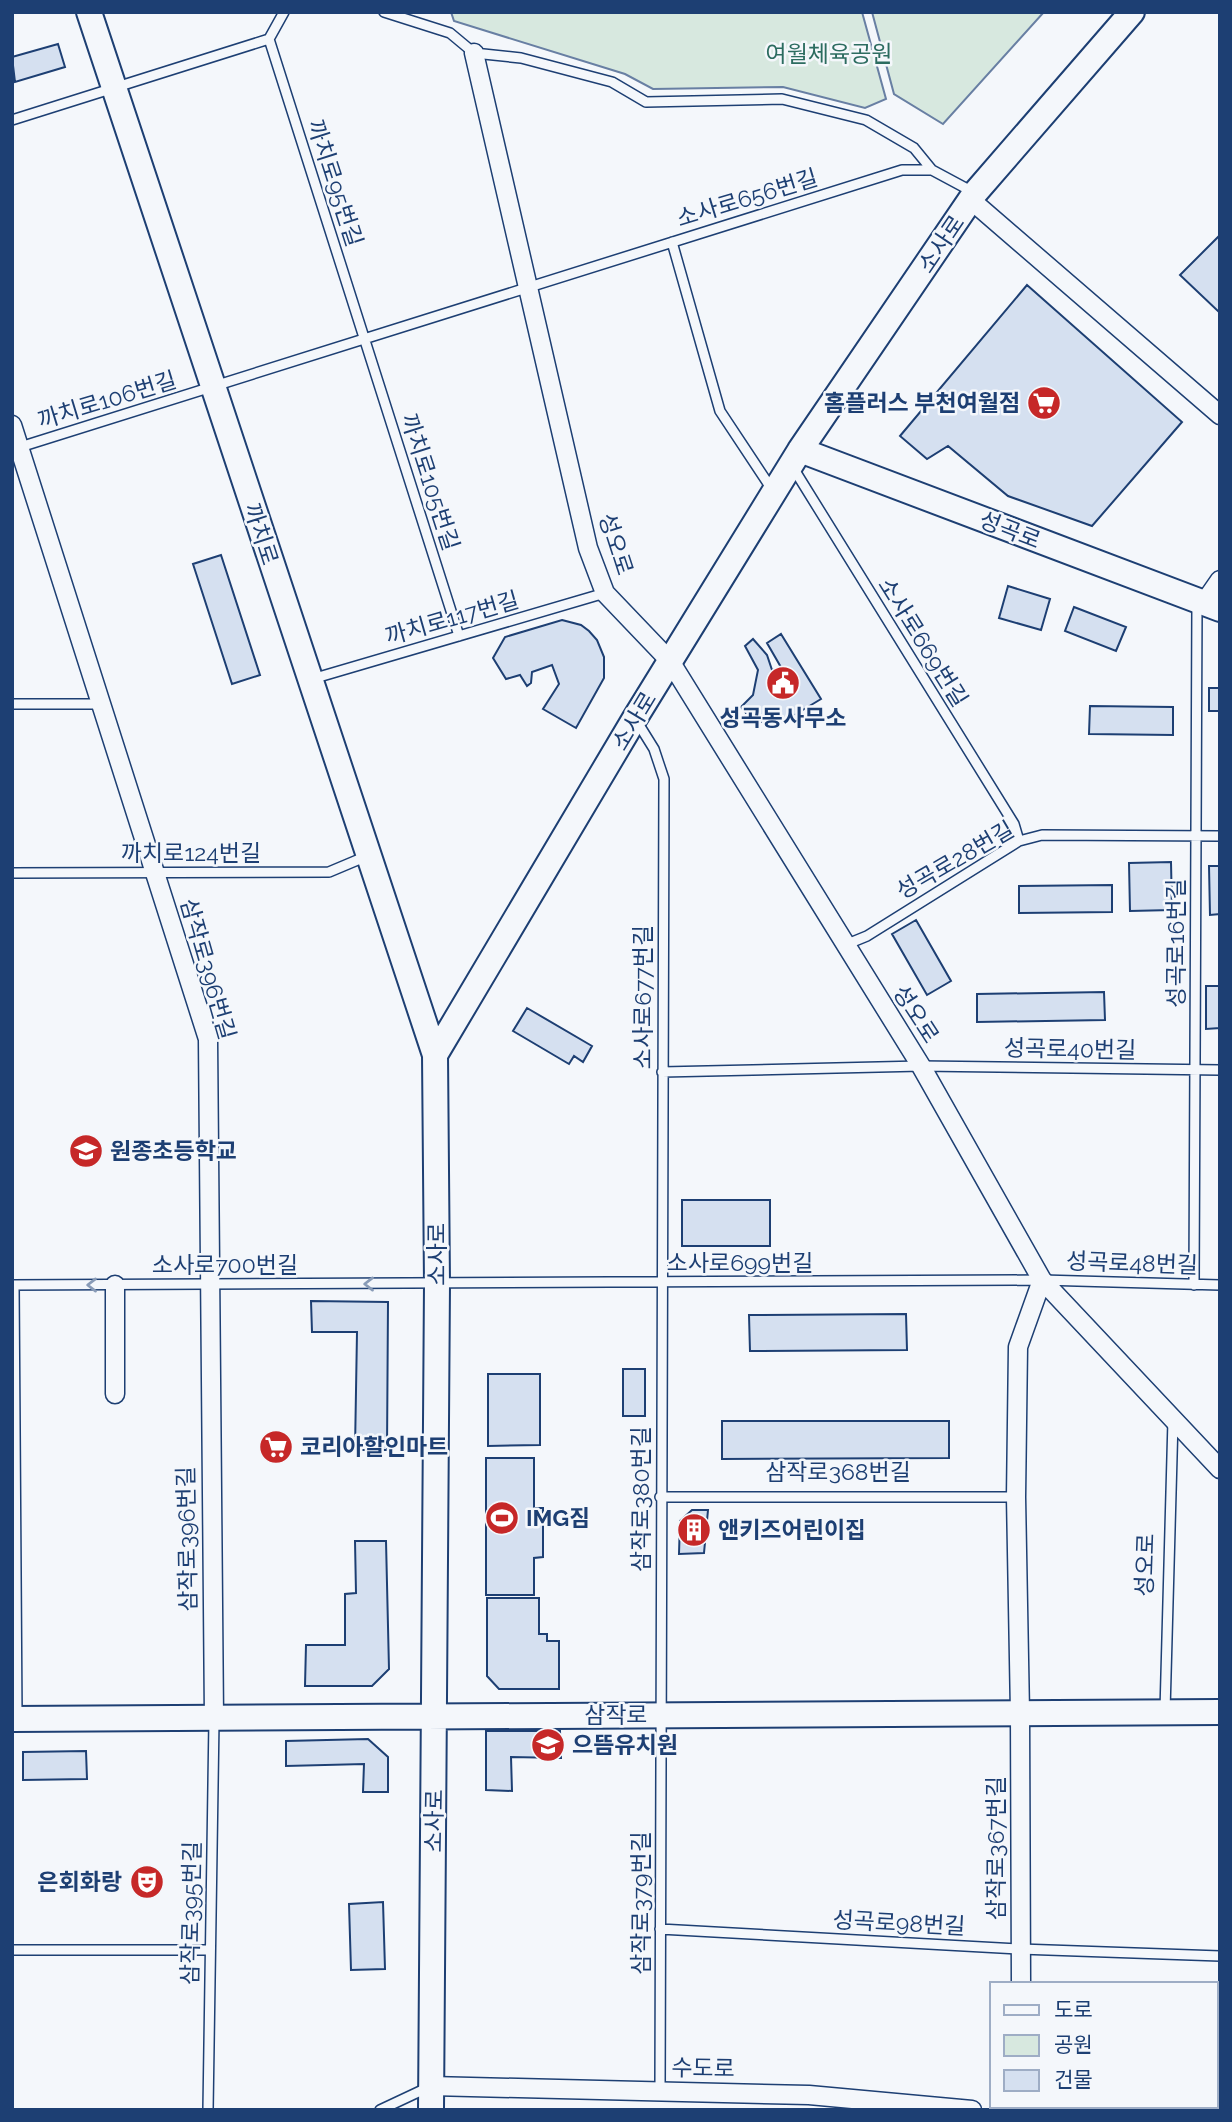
<svg xmlns="http://www.w3.org/2000/svg" width="1232" height="2122" font-family="Raleway,'Noto Sans KR',sans-serif">
	<style>
		.green { fill: #d7e8df; stroke: #687fa3; stroke-width: 2 }
		.building { fill: #d5e0f0; stroke: #1d3f73; stroke-width: 2 }
		.lines { fill: none; stroke-linecap: round; stroke-linejoin: round }
		.lane-casing { stroke: #1d3f73; stroke-width: 12 }
		.street-casing { stroke: #1d3f73; stroke-width: 21 }
		.secondary-casing { stroke: #1d3f73; stroke-width: 28 }
		.lane { stroke: #f4f7fb; stroke-width: 9 }
		.street { stroke: #f4f7fb; stroke-width: 18 }
		.secondary { stroke: #f4f7fb; stroke-width: 24 }
		.oneway { stroke: #889bb7 }
		.labels { text-anchor: middle; stroke-width: 5; stroke-linejoin: round; paint-order: stroke }
		.park-label { font-size: 23px; fill: #2c6c60; stroke: #f4f7fb }
		.street-label { font-size: 23px; fill: #1d3f73; stroke: #f4f7fb }
		.poi-label { font-size: 23px; font-weight: bold; fill: #1d3f73; stroke: #f4f7fb; text-anchor: start }
	</style>
	<rect width="100%" height="100%" fill="#f4f7fb"/>
	<path class="green" d="M451 12H862L886 99 865 108 783 87 653 89 625 74 454 21Z
		M872 12H1044L943 124 894 94Z"/>
	<path class="building" d="M58 44 65 67 15 82 12 57Z
		M1220 235V313L1180 275Z
		M1027 285 1182 422 1092 526 1008 496 948 446 927 459 900 436Z
		M221 555 260 675 232 684 193 564Z
		M1008 586 1050 599 1041 630 999 618Z
		M1074 607 1126 627 1116 651 1065 631Z
		M562 620 581 625 589 631 597 640 604 657V678L576 728 543 709 559 684 552 665 532 672 531 683 527 686 520 675 506 679 493 658 505 637Z
		M781 634 821 699 773 728 767 718 756 725 741 707 753 695 758 670 745 646 753 639 767 655 772 670 782 669 767 643Z
		M1209 688H1220V711H1209Z
		M1090 706 1173 707V735L1089 734Z
		M1171 862 1172 910 1130 911 1129 863Z
		M1209 866H1220V914L1210 915Z
		M1112 885V912L1019 913V886Z
		M916 920 951 981 927 995 892 934Z
		M1206 986H1220V1028L1206 1029Z
		M1104 992 1105 1020 977 1022V994Z
		M527 1008 592 1046 583 1062 574 1056 569 1064 513 1031Z
		M682 1200H770V1246H682Z
		M311 1301 388 1302 387 1450H355L357 1332H312Z
		M906 1314 907 1350 750 1351 749 1315Z
		M623 1369H645V1416H623Z
		M488 1374H540V1445L488 1446Z
		M722 1421H949V1458L722 1459Z
		M486 1458H534V1508H543V1557L534 1558V1595H486Z
		M692 1510H708L704 1553 679 1554 680 1521Z
		M355 1541H386L389 1669 372 1686H305L306 1645H345V1594L356 1593Z
		M487 1598H539V1634H547V1641H559V1689H499L487 1676Z
		M486 1731H560L561 1758 511 1757 512 1791 486 1790Z
		M368 1739 388 1757V1792H363L364 1764 286 1766V1741Z
		M86 1751 87 1779 23 1780V1752Z
		M383 1902 385 1969 351 1970 349 1904Z"/>
	<g class="lines">
		<g class="lane-casing">
			<path id="lane" d="M384 12 450 33 474 53 521 58 612 82 646 102 782 99 866 120 914 148 932 170
				M269 39 459 636
				M12 120 269 39 284 12
				M672 242 720 411 773 491
				M17 448 902 170H932L973 192
				M792 466 1014 824 1019 841
				M312 679 605 593
				M12 704H101
				M636 720 654 749 664 779 660 2091
				M12 873 329 872 367 856
				M845 945 867 936 1019 841 1042 835 1220 836
				M662 1072 921 1066 1220 1070
				M12 1285 1042 1280 1220 1285
				M14 1285 17 1717
				M1194 1285 1197 604
				M660 1497H1016
				M1165 1711 1173 1420
				M660 1929 1020 1949 1220 1956
				M12 1950H209
				M208 2110 214 1720
				M380 2110 429 2087"/>
		</g>
		<g class="street-casing">
			<path id="street" d="M474 53 588 548 605 593 670 661 921 1066 1042 1280 1220 1469
				M971 200 1220 415
				M12 425 208 1039 214 1718
				M1204 603 1220 580
				M115 1285V1394
				M1021 1984 1020 1713 1016 1497 1018 1347 1042 1280
				M431 2086 809 2095 972 2110
				M1022 2106V2110"/>
		</g>
		<g class="secondary-casing">
			<path id="secondary" d="M89 12 435 1055
				M800 450 1220 609
				M12 1719 1220 1712
				M431 2110 437 1284 435 1055 635 718 800 450 975 193 1132 12"/>
		</g>
		<use href="#lane" class="lane"/>
		<use href="#street" class="street"/>
		<use href="#secondary" class="secondary"/>
	</g>
	<defs><path id="oneway-chevron" d="M-2-3.5L2.5 0L-2 3.5" fill="none" stroke-width="1.6" stroke-linecap="round" stroke-linejoin="round" transform="scale(1.75)"/></defs>
	<g class="oneway">
		<use href="#oneway-chevron" transform="translate(369 1284) rotate(180)"/>
		<use href="#oneway-chevron" transform="translate(92 1285) rotate(180)"/>
	</g>
	<defs>
		<g id="supermarket-disc" transform="scale(1.75)"><circle r="9.5" fill="#c62828" stroke="#f4f7fb"/><path d="M-6-5.5h2.5l.6 2H6L4.5 2H-2.5L-4.4-4H-6ZM-1.5 3.2a1.3 1.3 0 1 0 .1 0ZM3 3.2a1.3 1.3 0 1 0 .1 0Z" fill="#fff"/></g>
		<g id="civic-disc" transform="scale(1.75)"><circle r="9.5" fill="#c62828" stroke="#f4f7fb"/><path d="M-.6-6.5H3V-4.5H.6V-3L4-1V1h2V6H-6V1h2V-1L-.6-3ZM-1.2 2.5V6h2.4V2.5Z" fill="#fff"/></g>
		<g id="school-disc" transform="scale(1.75)"><circle r="9.5" fill="#c62828" stroke="#f4f7fb"/><path d="M0-5L7-2L0 1L-7-2ZM-4 1L0 2.5L4 1V4Q0 6-4 4Z" fill="#fff"/></g>
		<g id="stadium-disc" transform="scale(1.75)"><circle r="9.5" fill="#c62828" stroke="#f4f7fb"/><path d="M0-5a6.5 5 0 1 0 0 10a6.5 5 0 1 0 0-10ZM-3.5-1.8h7v3.6h-7Z" fill="#fff"/></g>
		<g id="building-disc" transform="scale(1.75)"><circle r="9.5" fill="#c62828" stroke="#f4f7fb"/><path d="M-4-6H4V6H1V3H-1V6H-4ZM-2.5-4.3h1.7v1.8h-1.7ZM.8-4.3h1.7v1.8H.8ZM-2.5-1h1.7V.8h-1.7ZM.8-1h1.7V.8H.8Z" fill="#fff"/></g>
		<g id="theatre-disc" transform="scale(1.75)"><circle r="9.5" fill="#c62828" stroke="#f4f7fb"/><path d="M-5-5.5Q0-4 5-5.5V0Q5 5 0 6Q-5 5-5 0ZM-3.3-2.5H-1v1.5H-3.3ZM1-2.5H3.3v1.5H1ZM-2.8 1Q0 5.5 2.8 1Z" fill="#fff"/></g>
	</defs>
	<g fill-rule="evenodd">
		<use href="#supermarket-disc" x="1044" y="403"/>
		<use href="#civic-disc" x="783" y="683"/>
		<use href="#school-disc" x="86" y="1151"/>
		<use href="#supermarket-disc" x="276" y="1447"/>
		<use href="#stadium-disc" x="502" y="1518"/>
		<use href="#building-disc" x="694" y="1530"/>
		<use href="#school-disc" x="548" y="1745"/>
		<use href="#theatre-disc" x="147" y="1882"/>
	</g>
	<g class="labels">
		<g class="park-label">
			<text x="829" y="62">여월체육공원</text>
		</g>
		<g class="street-label">
			<text transform="translate(335 183) rotate(72)" y="8">까치로95번길</text>
			<text transform="translate(747 198) rotate(-17)" y="8">소사로656번길</text>
			<text transform="translate(941 244) rotate(-56)" y="8">소사로</text>
			<text transform="translate(107 400) rotate(-17)" y="8">까치로106번길</text>
			<text transform="translate(430 482) rotate(72)" y="8">까치로105번길</text>
			<text transform="translate(1010 530) rotate(21)" y="8">성곡로</text>
			<text transform="translate(261 534) rotate(72)" y="8">까치로</text>
			<text transform="translate(616 544) rotate(72)" y="8">성오로</text>
			<text transform="translate(452 618) rotate(-16)" y="8">까치로117번길</text>
			<text transform="translate(923 642) rotate(58)" y="8">소사로669번길</text>
			<text transform="translate(634 721) rotate(-59)" y="8">소사로</text>
			<text x="191" y="861">까치로124번길</text>
			<text transform="translate(955 860) rotate(-30)" y="8">성곡로28번길</text>
			<text transform="translate(1176 943) rotate(-90)" y="8">성곡로16번길</text>
			<text transform="translate(208 969) rotate(74)" y="8">삼작로396번길</text>
			<text transform="translate(643 997) rotate(-90)" y="8">소사로677번길</text>
			<text transform="translate(916 1014) rotate(57)" y="8">성오로</text>
			<text transform="translate(1070 1049) rotate(1)" y="8">성곡로40번길</text>
			<text transform="translate(437 1254) rotate(-90)" y="8">소사로</text>
			<text x="740" y="1271">소사로699번길</text>
			<text transform="translate(1132 1263) rotate(2)" y="8">성곡로48번길</text>
			<text x="225" y="1273">소사로700번길</text>
			<text x="838" y="1480">삼작로368번길</text>
			<text transform="translate(641 1499) rotate(-90)" y="8">삼작로380번길</text>
			<text transform="translate(187 1539) rotate(-91)" y="8">삼작로396번길</text>
			<text transform="translate(1145 1565) rotate(-88)" y="8">성오로</text>
			<text x="616" y="1723">삼작로</text>
			<text transform="translate(434 1821) rotate(-89)" y="8">소사로</text>
			<text transform="translate(996 1848) rotate(-90)" y="8">삼작로367번길</text>
			<text transform="translate(641 1903) rotate(-90)" y="8">삼작로379번길</text>
			<text transform="translate(191 1913) rotate(-89)" y="8">삼작로395번길</text>
			<text transform="translate(899 1923) rotate(3)" y="8">성곡로98번길</text>
			<text transform="translate(703 2068) rotate(1)" y="8">수도로</text>
		</g>
		<g class="poi-label">
			<text x="1020" y="411" text-anchor="end">홈플러스 부천여월점</text>
			<text x="783" y="726" text-anchor="middle">성곡동사무소</text>
			<text x="110" y="1159">원종초등학교</text>
			<text x="300" y="1455">코리아할인마트</text>
			<text x="526" y="1526">IMG짐</text>
			<text x="718" y="1538">앤키즈어린이집</text>
			<text x="572" y="1753">으뜸유치원</text>
			<text x="122" y="1890" text-anchor="end">은회화랑</text>
		</g>
	</g>
	<rect width="1232" height="2122" fill="none" stroke="#1d3f73" stroke-width="28"/>
	<rect x="990" y="1982" width="228" height="126" fill="#f4f7fb" stroke="#9eadc5" stroke-width="2"/>
	<rect x="1004" y="2005" width="35" height="10" fill="#f4f7fb" stroke="#9eadc5" stroke-width="2"/>
	<text x="1054" y="2017" font-size="21" fill="#1d3f73">도로</text>
	<rect x="1004" y="2035" width="35" height="21" fill="#d7e8df" stroke="#9eadc5" stroke-width="2"/>
	<text x="1054" y="2052" font-size="21" fill="#1d3f73">공원</text>
	<rect x="1004" y="2070" width="35" height="21" fill="#d5e0f0" stroke="#9eadc5" stroke-width="2"/>
	<text x="1054" y="2087" font-size="21" fill="#1d3f73">건물</text>
</svg>
